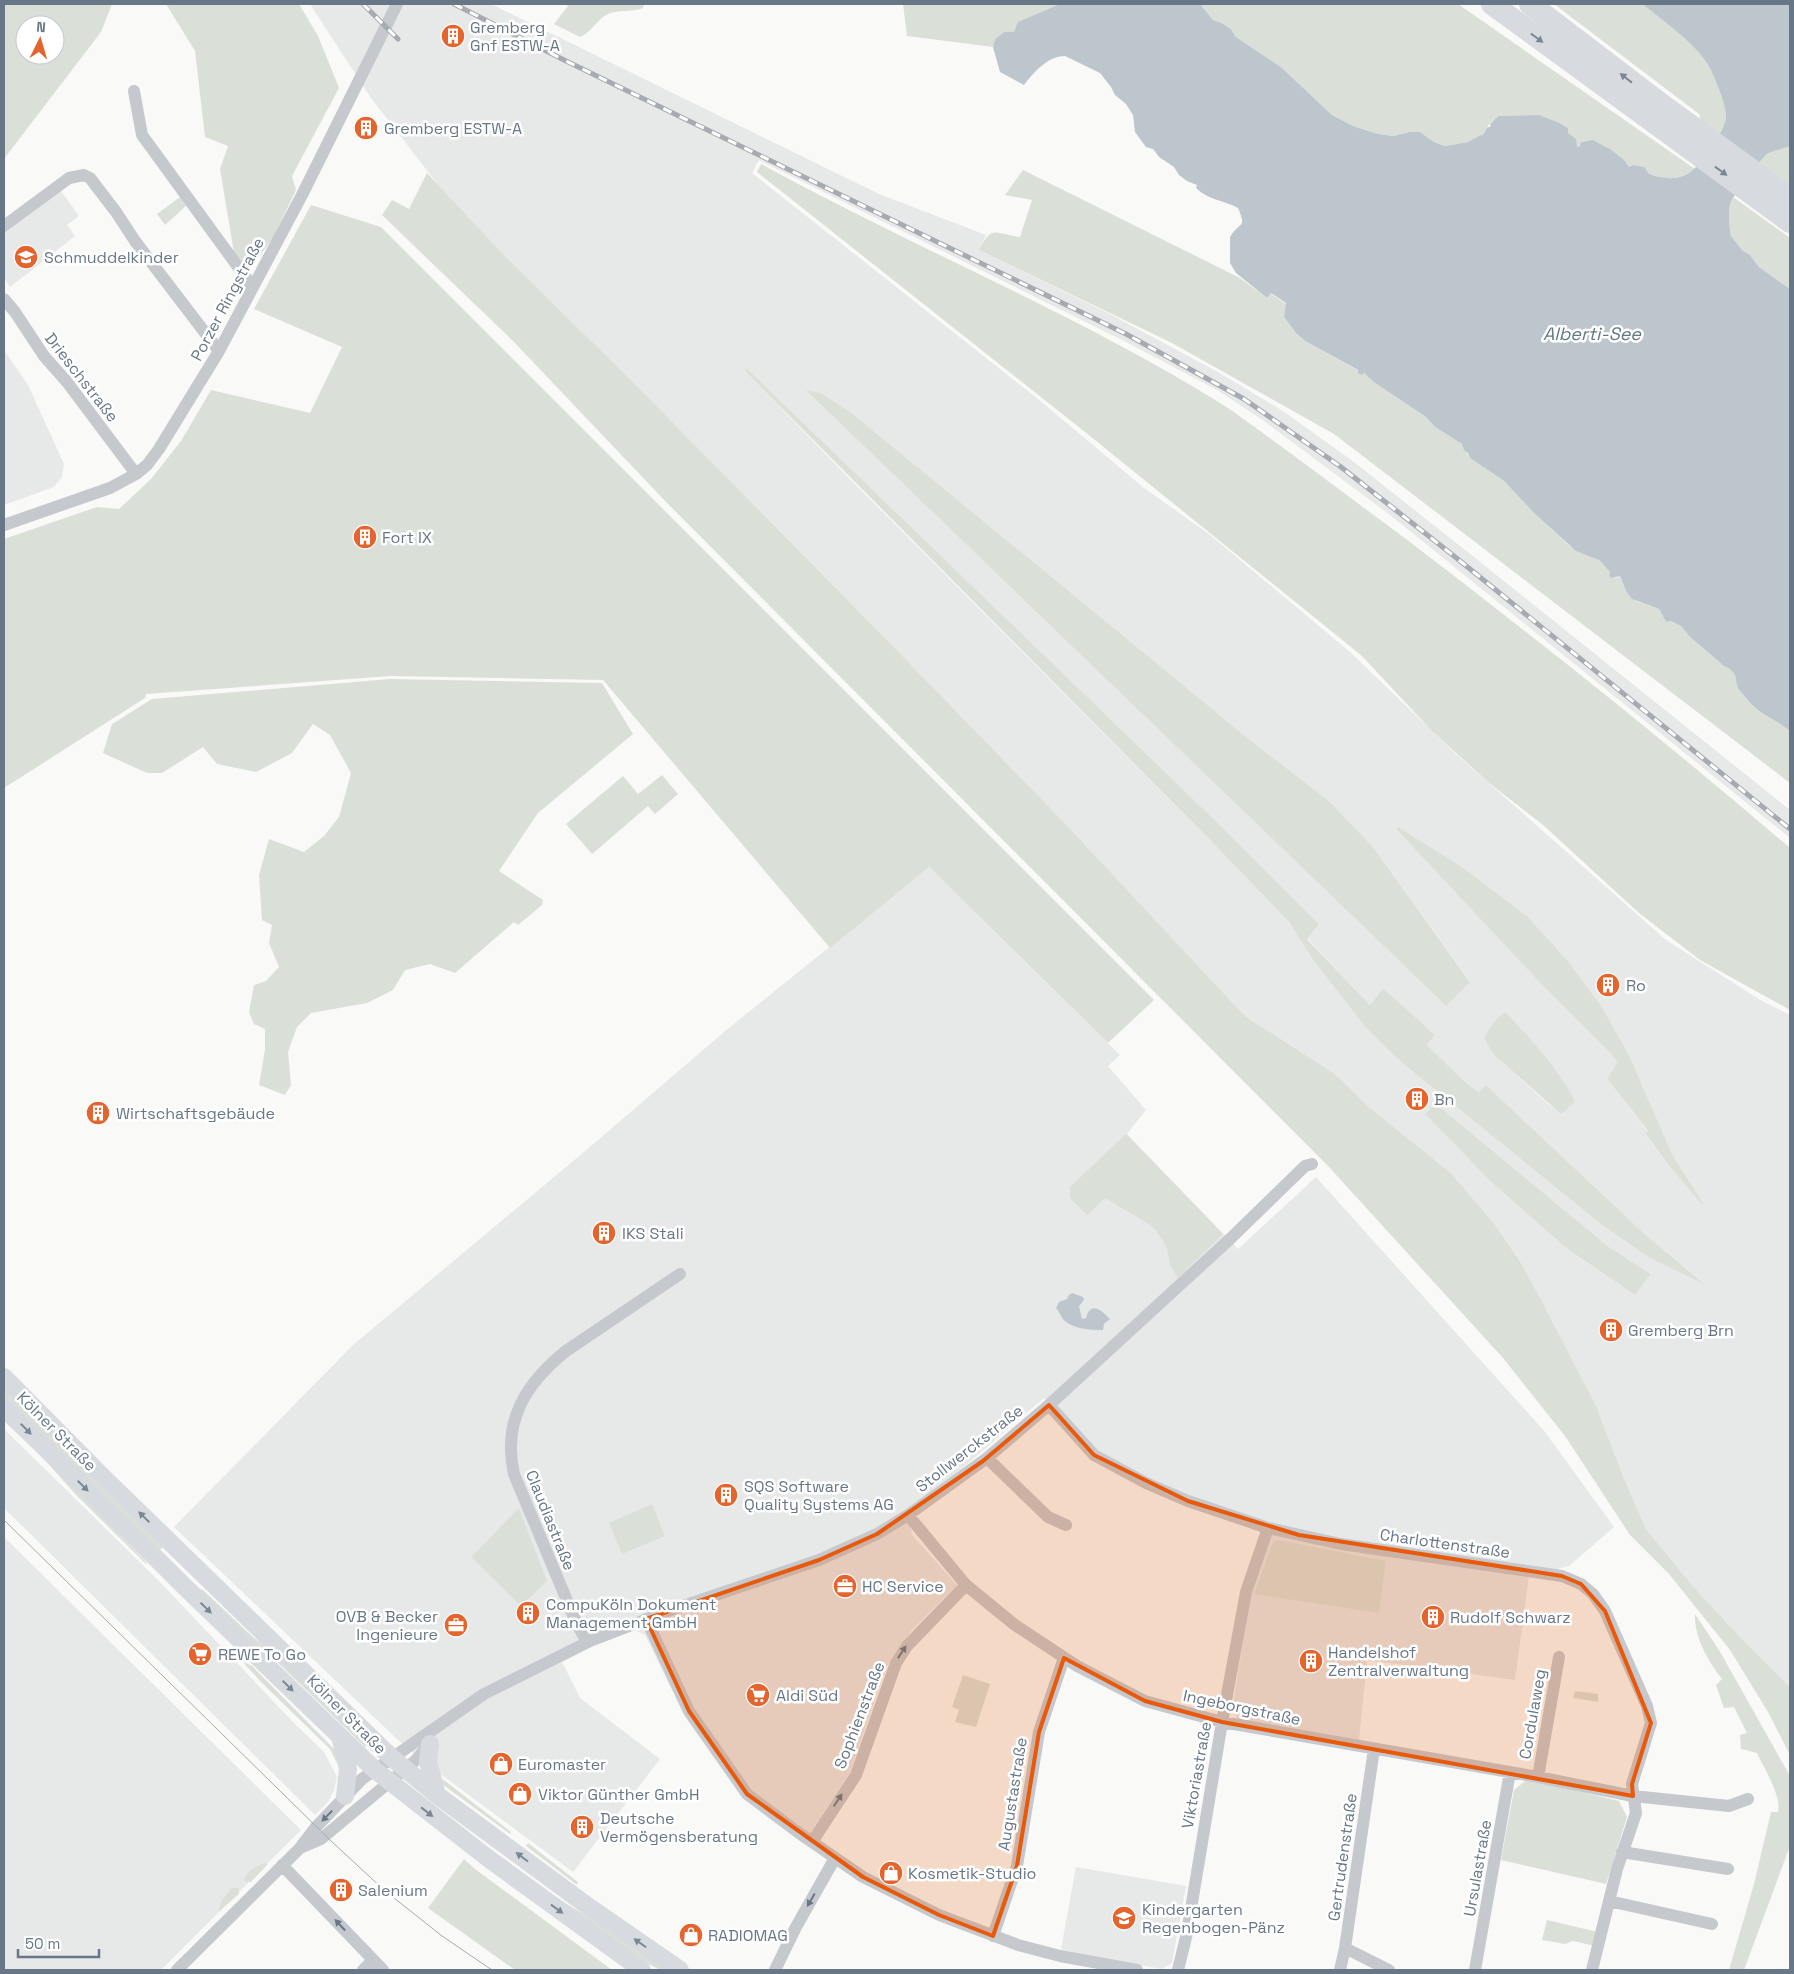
<svg xmlns="http://www.w3.org/2000/svg" width="1794" height="1974" font-family="'Space Grotesk',sans-serif">
	<style>
		.built { fill: #e7e8e8; fill-rule: evenodd }
		.green { fill: #dae0d8; fill-rule: evenodd }
		.water { fill: #bdc6cc }
		.lines { fill: none; stroke-linecap: round; stroke-linejoin: round }
		.minor { stroke: #c5c8cc; stroke-width: 12 }
		.secondary { stroke: #d7dbdf; stroke-width: 18 }
		.motorway { stroke: #d7dbdf; stroke-width: 22 }
		.tram { stroke: #a5abb1; stroke-width: 1 }
		.rail-casing { stroke: #a5abb1; stroke-width: 5 }
		.rail { stroke: #fff; stroke-width: 3; stroke-dasharray: 9; stroke-linecap: butt }
		.oneway { fill: #798694 }
		.oneway2 { fill: #687787 }
		.marked { fill: #e8590c; fill-opacity: 0.2; stroke: #e8590c; stroke-width: 4; stroke-linejoin: round }
		.labels { text-anchor: middle; stroke-width: 5; stroke-linejoin: round; paint-order: stroke }
		.poi-label { font-size: 16px; fill: #687787; stroke: #fff; text-anchor: start }
		.street-label { font-size: 16px; fill: #687787; stroke: #fff }
		.water-label { font-size: 18px; font-style: italic; fill: #647883; stroke: #fff }
	</style>
	<rect width="100%" height="100%" fill="#f9f9f7"/>
	<path class="built" d="M310 4H491L879 194 986 235 979 250 1106 312 1218 372 1283 411 1354 462 1474 557 1790 810V838L1390 515 1264 421 1217 390 1126 342 759 160 752 173 1038 399 1144 488 1209 534 1350 652 1457 755 1666 940 1762 1001 1790 1015V1687L1740 1637 1691 1584 1646 1529 1623 1476 1597 1408 1542 1301 1521 1263 1496 1226 1451 1173 1370 1108 1335 1074 1245 1016 1058 816 883 636 631 380 505 256 439 186 371 98ZM746 369 1222 827 1319 924 1307 938 1370 1005 1383 988 1435 1035 1427 1045 1466 1083 1479 1092 1487 1086 1648 1237 1704 1283 1648 1257 1602 1225 1401 1062 1365 1027 1311 957 1289 922 1211 841 847 476 745 371ZM807 390 948 494 1250 740 1329 801 1373 847 1470 981 1445 1005ZM1398 827 1461 866 1527 916 1568 961 1602 1007 1630 1057 1672 1154 1703 1203 1702 1205 1667 1163 1645 1134 1648 1132 1607 1079 1617 1062 1611 1054 1543 986 1396 829ZM1495 1056 1563 1112 1562 1114 1547 1103ZM1435 1103 1609 1247 1651 1274 1635 1295 1566 1248 1491 1182 1425 1114Z
		M61 191 79 216 67 225 75 236 10 287 4 278V234Z
		M4 350 28 385 64 464 62 477 54 487 4 505Z
		M929 867 1120 1055 1108 1066 1146 1110 1127 1134 1238 1249 1316 1177 1545 1432 1614 1527 1569 1566 1529 1576 1515 1680 1367 1660 1359 1740 1238 1719 1232 1710 1251 1593 1270 1527 1171 1491 1096 1453 1044 1398 959 1471 907 1509 912 1535 957 1585 912 1630 892 1657 886 1668 850 1772 804 1843 735 1786 685 1717 645 1635 634 1630 589 1648 562 1662 580 1698 660 1759 573 1872 420 1759 397 1739 174 1527 353 1345 584 1152 730 1027Z
		M4 1429 157 1579 294 1723 324 1752 337 1777 334 1790 328 1802 315 1815 4 1508Z
		M4 1537 301 1830 161 1970H4Z
		M1076 1867 1186 1886 1172 1963 1162 1969 1088 1956 1061 1949Z"/>
	<path class="green" d="M4 4H112L101 32 4 159ZM25 25H55V55H25Z
		M166 4H299L318 36 339 88 292 176 296 190 273 238 253 265 247 266 242 263 234 253 220 169 228 146 205 137 195 51Z
		M564 4H644L643 8C631 13 620 9 608 14 597 19 590 34 580 37L554 24 568 6Z
		M903 4H1060C1044 13 1025 15 1014 32H1004L995 39 993 47 907 36Z
		M1200 4H1458L1695 169C1681 180 1663 181 1648 173L1645 167 1633 165 1629 167C1619 155 1598 136 1581 142V146L1577 147 1573 139 1568 133V128L1558 122 1539 115 1498 116 1490 123 1482 136 1468 142 1445 146 1434 142 1420 132H1409L1394 136 1378 134 1353 126 1332 115 1281 67 1236 37 1231 29 1222 23 1213 20Z
		M1554 4H1790V185L1701 122 1699 114Z
		M761 164C912 247 1073 312 1220 403 1238 414 1254 427 1271 439 1317 472 1361 506 1406 539 1537 639 1665 741 1790 848V1010L1700 960 1639 913 1543 825 1489 783 1431 730 1362 656 1085 432 757 172Z
		M1023 170 1240 278 1267 298 1270 293 1286 304 1284 317 1296 333 1305 341 1359 371 1358 372C1366 373 1371 377 1375 383L1426 417 1435 427 1462 444 1470 458 1504 481 1534 513 1571 547 1599 560 1610 572 1609 576 1616 578 1620 576 1626 591 1636 601 1659 609 1666 622 1671 621 1681 626 1690 637 1724 666C1742 674 1732 680 1740 691 1746 698 1753 707 1759 712 1770 718 1780 723 1790 730V783L1334 434 1172 343 979 250C992 224 995 234 1020 237L1032 200 1005 195Z
		M427 173 505 256 631 380 883 636 1058 816 1245 1016 1335 1074 1370 1108 1451 1173 1496 1226 1521 1263 1542 1301 1597 1408 1623 1476 1646 1529 1691 1584 1740 1637 1790 1687V1755L1768 1712 1730 1650 1669 1574 1630 1535 1565 1436 1503 1358 1329 1167 667 503 513 341 382 215 392 200 409 209Z
		M180 197 186 206 165 225 157 214Z
		M1733 197 1790 238V289L1759 267 1750 255 1742 250 1731 236 1729 222V209Z
		M311 205 381 227 1154 1000 1108 1043 929 867 830 948 603 680 391 676 146 694 145 698 4 788V539L97 507 119 509 151 479 181 441 211 390 310 413 342 347 254 309Z
		M746 368 1222 827 1319 924 1307 939 1370 1005 1383 988 1435 1035 1427 1045 1466 1083 1479 1092 1486 1085 1648 1237 1706 1285 1648 1257 1602 1225 1401 1062 1365 1027 1311 957 1289 922 1211 841 745 371Z
		M806 390 820 393 850 412 1250 740 1329 801 1373 847 1470 982 1446 1006Z
		M390 679 602 683 633 734 538 813 499 871 543 900 542 905 518 925 514 922 455 973 430 964 405 970 393 990 367 1003 311 1013 297 1027 288 1052 291 1085 285 1095 259 1085 265 1050V1029L254 1024 249 1012 254 985 266 981 279 967 269 943 272 925 262 920 259 875 269 839 304 852 324 836 339 817 351 773 330 735 313 724 292 753 256 772 217 764 203 747 162 773H147L103 753 112 724 152 699Z
		M662 775 678 794 655 814 648 806 592 854 566 824 623 776 638 794Z
		M1398 827 1461 866 1527 916 1568 961 1602 1007 1630 1057 1672 1154 1703 1203 1702 1205 1667 1163 1645 1133 1648 1131 1607 1079 1617 1062 1611 1054 1543 986 1396 829Z
		M1505 1012C1531 1039 1558 1068 1575 1102L1561 1114 1495 1056 1484 1038 1494 1022Z
		M1435 1103 1609 1247 1651 1274 1635 1295 1566 1248 1491 1182 1425 1114Z
		M1126 1134 1223 1234 1178 1278 1170 1265 1168 1252 1164 1242 1156 1231 1150 1225 1105 1198 1087 1215 1070 1198V1187Z
		M4 1387 162 1546V1549H159L4 1399Z
		M4 1416 148 1564 145 1563 75 1494 44 1459 4 1421Z
		M652 1504 665 1536 622 1554 609 1523Z
		M519 1508 547 1581 521 1606 471 1557Z
		M1278 1540 1386 1561 1379 1613 1254 1594 1272 1544Z
		M202 1589 253 1637 273 1653 368 1744 365 1747 272 1657 233 1624 200 1591Z
		M1695 1614 1719 1650 1790 1776V1846L1744 1970H1729L1754 1884 1771 1812H1778C1782 1797 1764 1768 1757 1753L1741 1749 1740 1735 1747 1733 1734 1707 1724 1708 1716 1685 1722 1679C1708 1661 1694 1637 1695 1614Z
		M242 1661 252 1666 335 1750 338 1765 330 1749 261 1682Z
		M963 1675 990 1684 976 1727 955 1722 959 1710 952 1707Z
		M1575 1691 1598 1694V1702L1573 1698Z
		M440 1777 511 1832 510 1834 442 1784Z
		M1525 1781 1562 1787 1619 1801 1627 1817 1606 1884 1501 1860 1514 1790Z
		M478 1840 557 1898 595 1921 667 1970H660L628 1953Z
		M528 1843 578 1882 577 1885 526 1846Z
		M464 1859 475 1869 612 1970H515L428 1908Z
		M267 1863V1865L251 1882H245L244 1878C249 1870 258 1864 267 1863Z
		M232 1888H238L239 1894 218 1912 222 1900Z
		M1547 1920 1598 1932 1595 1946 1573 1941 1565 1944 1542 1940Z"/>
	<path class="water" d="M1060 4H1200L1213 20 1222 23 1231 29 1236 37 1281 67 1332 115 1353 126 1378 134 1394 136 1409 132H1420L1434 142 1445 146 1468 142 1481 135 1482 136 1487 128 1491 126 1490 124 1498 116 1539 115 1558 122 1568 128V133L1576 139 1577 147 1580 146 1581 142 1593 140 1610 149 1624 160 1629 167 1633 165 1645 167 1648 173C1661 180 1682 181 1694 169 1700 163 1705 155 1710 148 1717 138 1724 130 1726 118 1727 106 1716 81 1711 70 1699 45 1664 22 1643 4H1790V146L1768 153 1761 160 1732 199 1729 209V222L1731 236 1742 250 1750 255 1759 267 1790 289V731C1780 723 1770 718 1760 712 1753 707 1746 698 1740 691 1732 681 1742 674 1724 666L1690 637 1681 626 1671 621 1666 622 1659 609 1632 599 1626 591 1620 576 1612 578 1609 576 1610 572 1599 560 1576 551 1534 513 1504 481 1470 458 1468 453 1464 450 1462 444 1435 427 1426 417 1375 383 1364 373 1362 375 1358 373V370L1305 341 1296 333 1284 317 1286 303 1271 293 1267 298 1236 273 1230 263V237C1240 221 1247 229 1238 208 1223 200 1208 200 1196 188L1197 185 1187 181 1179 175 1174 167 1159 157 1153 149 1146 147 1135 132 1133 115 1126 104 1115 95 1111 87 1100 73 1065 56C1048 56 1034 72 1024 85L1000 72 993 47 995 39 1004 32H1014L1018 22Z
		M1072 1293 1083 1297 1084 1300 1079 1306 1082 1319 1086 1318C1091 1300 1102 1311 1110 1319L1104 1324 1103 1330C1089 1330 1074 1329 1065 1321 1061 1318 1060 1312 1056 1308L1059 1302 1067 1299 1069 1295Z"/>
	<g class="lines">
		<path class="minor" d="M134 91 142 135 252 286
			M4 226 69 178 84 175 90 178 116 212 135 241 219 351
			M4 299 15 312 44 356 67 382 136 474
			M4 525 110 488 136 474 147 465 159 449 219 351 302 195 397 4
			M1049 1405 1094 1455 1146 1483 1188 1501 1268 1528 1341 1544 1562 1576 1581 1584 1593 1594 1605 1611 1647 1706 1651 1723 1632 1784 1636 1813 1617 1869 1592 1970
			M987 1458 1048 1517 1066 1525
			M908 1515 966 1585 1015 1625 1077 1666 1145 1701 1222 1722 1538 1777 1633 1796 1729 1806 1748 1799
			M646 1619 689 1711 747 1794 799 1833 863 1877 939 1915 1018 1945 1060 1956 1137 1970
			M587 1642 576 1622 514 1474C502 1421 526 1383 566 1351L680 1274
			M1538 1777 1559 1657
			M812 1842 856 1775 896 1663 907 1646 966 1585
			M300 1848 321 1839 416 1760 430 1744
			M1622 1852 1728 1869
			M282 1865 383 1970
			M1609 1901 1712 1924
			M993 1936 1017 1866 1039 1732 1064 1658
			M1345 1948 1389 1970
			M177 1970 300 1848 316 1827 362 1779 484 1694 590 1641 671 1610 819 1560 877 1534 908 1515 987 1458 1049 1405 1230 1239 1305 1166 1312 1164
			M363 1970 373 1960
			M775 1970 796 1927 835 1858
			M1178 1970 1187 1933 1222 1722 1246 1592 1268 1528
			M1340 1970 1345 1948 1374 1749
			M1475 1970 1510 1772"/>
		<path class="secondary" d="M4 1377 104 1478 392 1758 437 1795 589 1907 680 1970
			M4 1407 187 1589 375 1770 489 1859 642 1970
			M341 1740 348 1769 345 1796
			M430 1744 428 1762 437 1795"/>
		<path class="motorway" d="M1492 4 1790 222
			M1530 4 1665 107 1790 198"/>
		<path class="tram" d="M4 1520 330 1840 384 1890 442 1936 492 1970"/>
		<g class="rail-casing">
			<path id="rail" d="M363 4 398 39
				M454 4 562 59 1126 334 1244 399 1341 467 1454 556 1790 829"/>
		</g>
		<use href="#rail" class="rail"/>
	</g>
	<defs><path id="oneway-solid" d="M-6-.8H1V-3.2L6.5 0L1 3.2V.8H-6Z" transform="scale(1.25)"/></defs>
	<g class="oneway">
		<use href="#oneway-solid" transform="translate(1537 38) rotate(36)"/>
		<use href="#oneway-solid" transform="translate(1626 78) rotate(-142)"/>
		<use href="#oneway-solid" transform="translate(1721 171) rotate(36)"/>
		<use href="#oneway-solid" transform="translate(26 1429) rotate(45)"/>
		<use href="#oneway-solid" transform="translate(83 1486) rotate(45)"/>
		<use href="#oneway-solid" transform="translate(144 1517) rotate(-136)"/>
		<use href="#oneway-solid" transform="translate(206 1608) rotate(44)"/>
		<use href="#oneway-solid" transform="translate(288 1686) rotate(45)"/>
		<use href="#oneway-solid" transform="translate(427 1812) rotate(38)"/>
		<use href="#oneway-solid" transform="translate(522 1857) rotate(-143)"/>
		<use href="#oneway-solid" transform="translate(557 1909) rotate(36)"/>
		<use href="#oneway-solid" transform="translate(640 1943) rotate(-145)"/>
	</g>
	<g class="oneway2">
		<use href="#oneway-solid" transform="translate(902 1652) rotate(-57)"/>
		<use href="#oneway-solid" transform="translate(838 1800) rotate(-56)"/>
		<use href="#oneway-solid" transform="translate(327 1816) rotate(134)"/>
		<use href="#oneway-solid" transform="translate(811 1900) rotate(120)"/>
		<use href="#oneway-solid" transform="translate(340 1925) rotate(-133)"/>
	</g>
	<path class="marked" d="M1049 1405 1094 1455 1188 1501 1299 1535 1562 1576 1581 1584 1605 1611 1651 1723 1632 1784 1633 1796 1222 1722 1145 1701 1064 1658 1039 1732 1017 1866 993 1936 939 1915 863 1877 747 1794 689 1711 646 1619 819 1560 877 1534 983 1461Z"/>
	<defs>
		<g id="building-disc" transform="scale(1.25)"><circle r="9.5" fill="#e3652d" stroke="#fff"/><path d="M-4-6H4V6H1V3H-1V6H-4ZM-2.5-4.3h1.7v1.8h-1.7ZM.8-4.3h1.7v1.8H.8ZM-2.5-1h1.7V.8h-1.7ZM.8-1h1.7V.8H.8Z" fill="#fff"/></g>
		<g id="school-disc" transform="scale(1.25)"><circle r="9.5" fill="#e3652d" stroke="#fff"/><path d="M0-5L7-2L0 1L-7-2ZM-4 1L0 2.5L4 1V4Q0 6-4 4Z" fill="#fff"/></g>
		<g id="office-disc" transform="scale(1.25)"><circle r="9.5" fill="#e3652d" stroke="#fff"/><path d="M-6-3h4V-5.5h4V-3h4V5H-6ZM-1-4.5V-3h2v-1.5ZM-6 0V1H6V0Z" fill="#fff"/></g>
		<g id="supermarket-disc" transform="scale(1.25)"><circle r="9.5" fill="#e3652d" stroke="#fff"/><path d="M-6-5.5h2.5l.6 2H6L4.5 2H-2.5L-4.4-4H-6ZM-1.5 3.2a1.3 1.3 0 1 0 .1 0ZM3 3.2a1.3 1.3 0 1 0 .1 0Z" fill="#fff"/></g>
		<g id="shop-disc" transform="scale(1.25)"><circle r="9.5" fill="#e3652d" stroke="#fff"/><path d="M-5-2.5h2.3a2.7 3.5 0 0 1 5.4 0H5L5.5 6h-11ZM-1.5-2.5h3a1.5 2.3 0 0 0-3 0Z" fill="#fff"/></g>
	</defs>
	<g fill-rule="evenodd">
		<use href="#building-disc" x="453" y="36"/>
		<use href="#building-disc" x="366" y="128"/>
		<use href="#school-disc" x="26" y="257"/>
		<use href="#building-disc" x="365" y="537"/>
		<use href="#building-disc" x="1608" y="985"/>
		<use href="#building-disc" x="1417" y="1099"/>
		<use href="#building-disc" x="98" y="1113"/>
		<use href="#building-disc" x="604" y="1233"/>
		<use href="#building-disc" x="1611" y="1330"/>
		<use href="#building-disc" x="726" y="1495"/>
		<use href="#office-disc" x="845" y="1586"/>
		<use href="#building-disc" x="528" y="1613"/>
		<use href="#building-disc" x="1433" y="1617"/>
		<use href="#office-disc" x="456" y="1625"/>
		<use href="#supermarket-disc" x="200" y="1654"/>
		<use href="#building-disc" x="1311" y="1661"/>
		<use href="#supermarket-disc" x="758" y="1695"/>
		<use href="#shop-disc" x="501" y="1764"/>
		<use href="#shop-disc" x="520" y="1794"/>
		<use href="#building-disc" x="582" y="1827"/>
		<use href="#shop-disc" x="891" y="1873"/>
		<use href="#building-disc" x="341" y="1890"/>
		<use href="#school-disc" x="1124" y="1918"/>
		<use href="#shop-disc" x="691" y="1935"/>
	</g>
	<g class="labels">
		<g class="poi-label">
			<text x="470" y="33">Gremberg<tspan x="470" dy="18">Gnf ESTW-A</tspan></text>
			<text x="384" y="134">Gremberg ESTW-A</text>
			<text x="44" y="263">Schmuddelkinder</text>
			<text x="382" y="543">Fort IX</text>
			<text x="1626" y="991">Ro</text>
			<text x="1434" y="1105">Bn</text>
			<text x="116" y="1119">Wirtschaftsgebäude</text>
			<text x="622" y="1239">IKS Stali</text>
			<text x="1628" y="1336">Gremberg Brn</text>
			<text x="744" y="1492">SQS Software<tspan x="744" dy="18">Quality Systems AG</tspan></text>
			<text x="862" y="1592">HC Service</text>
			<text x="546" y="1610">CompuKöln Dokument<tspan x="546" dy="18">Management GmbH</tspan></text>
			<text x="438" y="1622" text-anchor="end">OVB &amp; Becker<tspan x="438" dy="18">Ingenieure</tspan></text>
			<text x="1450" y="1623">Rudolf Schwarz</text>
			<text x="1328" y="1658">Handelshof<tspan x="1328" dy="18">Zentralverwaltung</tspan></text>
			<text x="218" y="1660">REWE To Go</text>
			<text x="776" y="1701">Aldi Süd</text>
			<text x="518" y="1770">Euromaster</text>
			<text x="538" y="1800">Viktor Günther GmbH</text>
			<text x="600" y="1824">Deutsche<tspan x="600" dy="18">Vermögensberatung</tspan></text>
			<text x="908" y="1879">Kosmetik-Studio</text>
			<text x="358" y="1896">Salenium</text>
			<text x="1142" y="1915">Kindergarten<tspan x="1142" dy="18">Regenbogen-Pänz</tspan></text>
			<text x="708" y="1941">RADIOMAG</text>
		</g>
		<g class="street-label">
			<text transform="translate(227 299) rotate(-62)" y="6">Porzer Ringstraße</text>
			<text transform="translate(82 377) rotate(52)" y="6">Drieschstraße</text>
			<text transform="translate(57 1431) rotate(45)" y="6">Kölner Straße</text>
			<text transform="translate(969 1448) rotate(-38)" y="6">Stollwerckstraße</text>
			<text transform="translate(551 1520) rotate(68)" y="6">Claudiastraße</text>
			<text transform="translate(1445 1543) rotate(8)" y="6">Charlottenstraße</text>
			<text transform="translate(1242 1707) rotate(12)" y="6">Ingeborgstraße</text>
			<text transform="translate(347 1714) rotate(45)" y="6">Kölner Straße</text>
			<text transform="translate(1532 1714) rotate(-80)" y="6">Cordulaweg</text>
			<text transform="translate(859 1715) rotate(-69)" y="6">Sophienstraße</text>
			<text transform="translate(1196 1775) rotate(-80)" y="6">Viktoriastraße</text>
			<text transform="translate(1012 1794) rotate(-81)" y="6">Augustastraße</text>
			<text transform="translate(1342 1857) rotate(-82)" y="6">Gertrudenstraße</text>
			<text transform="translate(1477 1868) rotate(-80)" y="6">Ursulastraße</text>
		</g>
		<g class="water-label">
			<text x="1592" y="340">Alberti-See</text>
		</g>
	</g>
	<rect width="1794" height="1974" fill="none" stroke="#687787" stroke-width="10"/>
	<g transform="translate(40 40) rotate(5)"><circle r="24" fill="#ffffff" stroke="#c3c9cf"/>
	<path d="M0-4L9 19L0 12L-9 19Z" fill="#e3652d"/>
	<text y="-8" font-size="14" font-weight="bold" text-anchor="middle" fill="#687787">N</text>
	</g>
	<path d="M18 1949v8h81v-8" fill="none" stroke="#687787" stroke-width="2.5"/>
	<text x="25" y="1949" font-size="15" fill="#687787" stroke="#ffffff" stroke-width="4" paint-order="stroke">50 m</text>
</svg>
